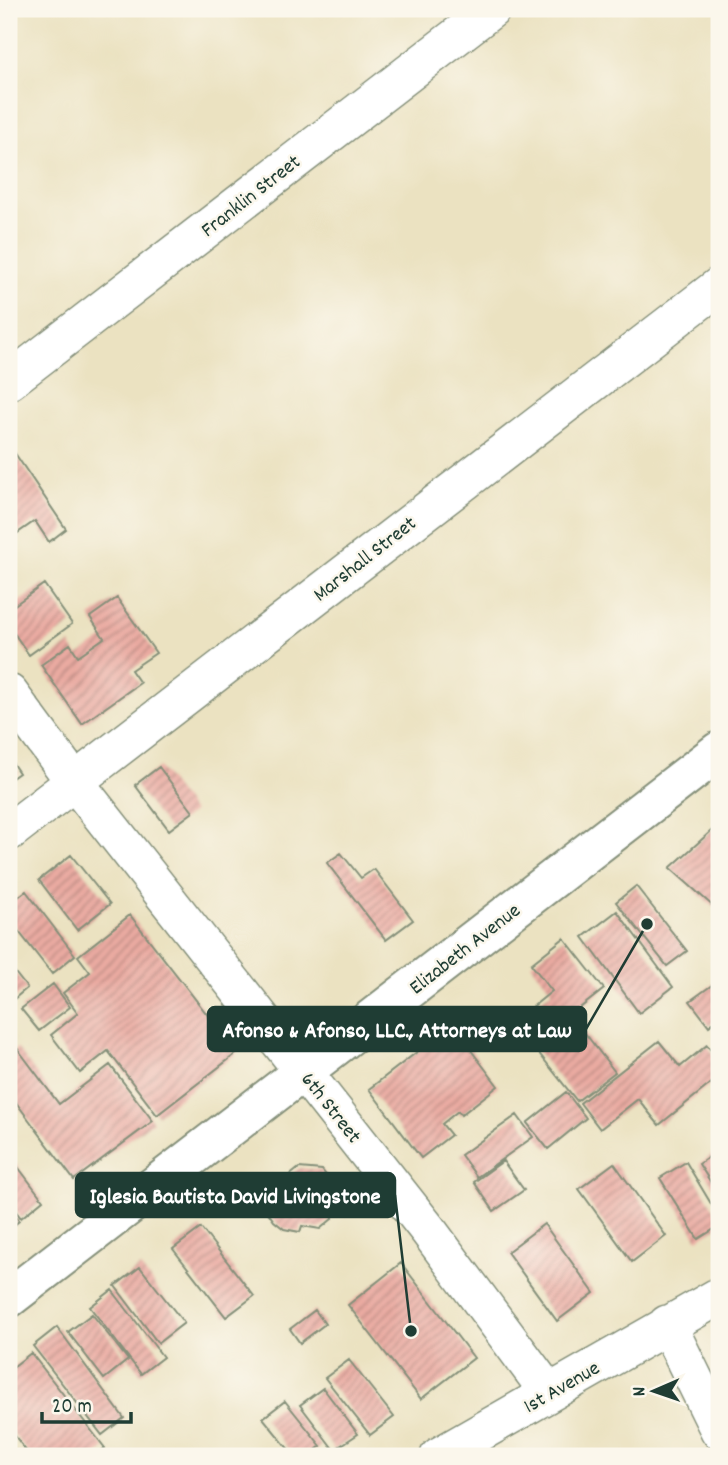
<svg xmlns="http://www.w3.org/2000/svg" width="728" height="1465" font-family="Dekko,sans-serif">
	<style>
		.building { fill: url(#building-hatch) }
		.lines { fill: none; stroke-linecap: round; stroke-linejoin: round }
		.minor-casing { stroke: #85907a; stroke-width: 40 }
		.tertiary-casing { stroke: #85907a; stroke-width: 42 }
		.minor { stroke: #fff; stroke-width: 37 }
		.tertiary { stroke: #fff; stroke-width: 38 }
		.labels { text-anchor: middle; stroke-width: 5; stroke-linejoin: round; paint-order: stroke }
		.street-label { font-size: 21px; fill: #1f3d34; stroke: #fbf7ec }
		.leader { fill: none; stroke: #1f3d34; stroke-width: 2.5 }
		.callout-dot { fill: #1f3d34; stroke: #fbf7ec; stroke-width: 2.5 }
		.callout { fill: #1f3d34; stroke: #1f3d34; stroke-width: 2.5 }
		.callout-label { font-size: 23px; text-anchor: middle; font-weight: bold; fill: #fff }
	</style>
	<defs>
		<pattern id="building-hatch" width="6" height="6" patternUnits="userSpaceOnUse" patternTransform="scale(1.75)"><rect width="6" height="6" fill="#eaaaa1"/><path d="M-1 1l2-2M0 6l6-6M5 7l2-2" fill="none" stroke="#bd8c84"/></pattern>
	</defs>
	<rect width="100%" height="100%" fill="#fbf7ec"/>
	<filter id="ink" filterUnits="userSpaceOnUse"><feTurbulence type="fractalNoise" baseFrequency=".0143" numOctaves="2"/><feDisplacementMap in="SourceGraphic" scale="14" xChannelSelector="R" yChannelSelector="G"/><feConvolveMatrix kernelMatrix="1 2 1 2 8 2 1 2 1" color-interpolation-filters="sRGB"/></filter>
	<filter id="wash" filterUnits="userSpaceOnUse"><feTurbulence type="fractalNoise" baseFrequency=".00686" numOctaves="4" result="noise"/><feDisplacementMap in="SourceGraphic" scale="28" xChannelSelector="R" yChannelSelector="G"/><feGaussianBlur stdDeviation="1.57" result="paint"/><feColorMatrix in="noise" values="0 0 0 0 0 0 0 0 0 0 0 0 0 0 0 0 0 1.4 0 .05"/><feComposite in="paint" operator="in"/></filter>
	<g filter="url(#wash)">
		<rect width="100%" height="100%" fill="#ebe2c1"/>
		<g id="blocks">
			<path class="building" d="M12 449 66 529 49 542 35 521 9 539V451Z
				M44 584 72 624 29 655 9 626V609Z
				M117 598 156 653 131 670 140 683 82 724 41 665 70 644 78 656 104 638 90 617Z
				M9 758 19 773 9 780Z
				M159 767 193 812 169 830 135 785Z
				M719 824V905L715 908 670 868Z
				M341 853 361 878 374 869 413 920 386 940 327 863Z
				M71 855 110 904 77 930 39 880Z
				M636 886 687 951 667 966 616 902Z
				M26 891 75 955 52 974 9 919V904Z
				M617 911 673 987 639 1013 583 937Z
				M130 915 237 1053 157 1115 108 1051 80 1073 51 1035 78 1013 63 993 90 972 78 956Z
				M564 938 604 989 571 1015 615 1072 577 1101 514 1022 552 991 531 964Z
				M9 965 27 988 9 1003Z
				M719 980V1018L709 1026 690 1001Z
				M53 984 70 1007 39 1031 21 1009Z
				M452 1025 498 1086 461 1115 458 1111 442 1124 451 1135 421 1158 369 1089Z
				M659 1041 680 1067 707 1045 719 1061V1077L659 1125 638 1099 600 1129 580 1103Z
				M17 1048 59 1104 110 1065 153 1121 74 1180 9 1093V1055Z
				M566 1092 586 1118 548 1149 527 1123Z
				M517 1115 533 1137 477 1177 461 1155Z
				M719 1150V1195L699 1164Z
				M9 1155 43 1200 21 1218 9 1202Z
				M503 1161 524 1190 494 1211 474 1182Z
				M686 1162 719 1217V1226L698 1239 660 1178Z
				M614 1163 666 1236 632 1262 579 1189Z
				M299 1168 322 1170 337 1190 332 1208 333 1218 320 1229 302 1226 300 1232 284 1229 274 1221 260 1201 270 1192 279 1194 278 1185Z
				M9 1208 19 1221 9 1229Z
				M544 1224 594 1293 557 1321 507 1252Z
				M201 1228 254 1296 226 1317 173 1249Z
				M401 1263 474 1358 421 1399 348 1305Z
				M140 1267 184 1323 158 1343 115 1286Z
				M112 1290 163 1357 141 1374 90 1307Z
				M315 1310 325 1324 300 1343 290 1329Z
				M92 1314 128 1360 104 1379 68 1332Z
				M57 1327 124 1418 102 1435 33 1346Z
				M31 1353 105 1448 95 1456H30L9 1428V1370Z
				M349 1360 394 1417 370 1435 325 1378Z
				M323 1388 358 1434 334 1450 300 1405Z
				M285 1401 321 1446 308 1456H294L263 1418Z"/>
		</g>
	</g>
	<g filter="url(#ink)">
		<use href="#blocks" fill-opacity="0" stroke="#85907a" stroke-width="2"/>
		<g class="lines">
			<g class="minor-casing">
				<path id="minor" d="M9 381 492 9
					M9 693 74 781 428 1230 549 1393
					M9 832 719 286
					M667 1324 719 1430
					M439 1456 719 1296"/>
			</g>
			<g class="tertiary-casing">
				<path id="tertiary" d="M9 1298 719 751"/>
			</g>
			<use href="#minor" class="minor"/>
			<use href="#tertiary" class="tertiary"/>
		</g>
	</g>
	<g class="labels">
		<g class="street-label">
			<text transform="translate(250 195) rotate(-38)" y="7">Franklin Street</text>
			<text transform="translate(364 558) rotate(-38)" y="7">Marshall Street</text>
			<text transform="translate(464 948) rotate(-38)" y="7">Elizabeth Avenue</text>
			<text transform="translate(332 1107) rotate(52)" y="7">6th Street</text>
			<text transform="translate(561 1386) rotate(-30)" y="7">1st Avenue</text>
		</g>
	</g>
	<path class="leader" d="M647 924L586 1029M411 1331L395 1195"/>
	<g class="callout-dot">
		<circle cx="647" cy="924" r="7"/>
		<circle cx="411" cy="1331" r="7"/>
	</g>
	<g class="callout">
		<rect x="208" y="1007" width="378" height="44" rx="7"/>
		<rect x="76" y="1173" width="319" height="44" rx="7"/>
	</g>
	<g class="callout-label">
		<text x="397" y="1037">Afonso &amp; Afonso, LLC., Attorneys at Law</text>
		<text x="235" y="1203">Iglesia Bautista David Livingstone</text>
	</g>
	<rect width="728" height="1465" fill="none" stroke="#fbf7ec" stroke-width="35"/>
	<g transform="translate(654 1391) rotate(268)" stroke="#fbf7ec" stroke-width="5" paint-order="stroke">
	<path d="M0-5L12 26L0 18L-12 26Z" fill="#1f3d34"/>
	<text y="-10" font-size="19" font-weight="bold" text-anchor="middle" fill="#1f3d34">N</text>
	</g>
	<path d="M42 1412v10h89v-10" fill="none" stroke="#1f3d34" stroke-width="3.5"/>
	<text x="52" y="1412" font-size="21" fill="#1f3d34" stroke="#fbf7ec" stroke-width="5" paint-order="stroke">20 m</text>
</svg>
